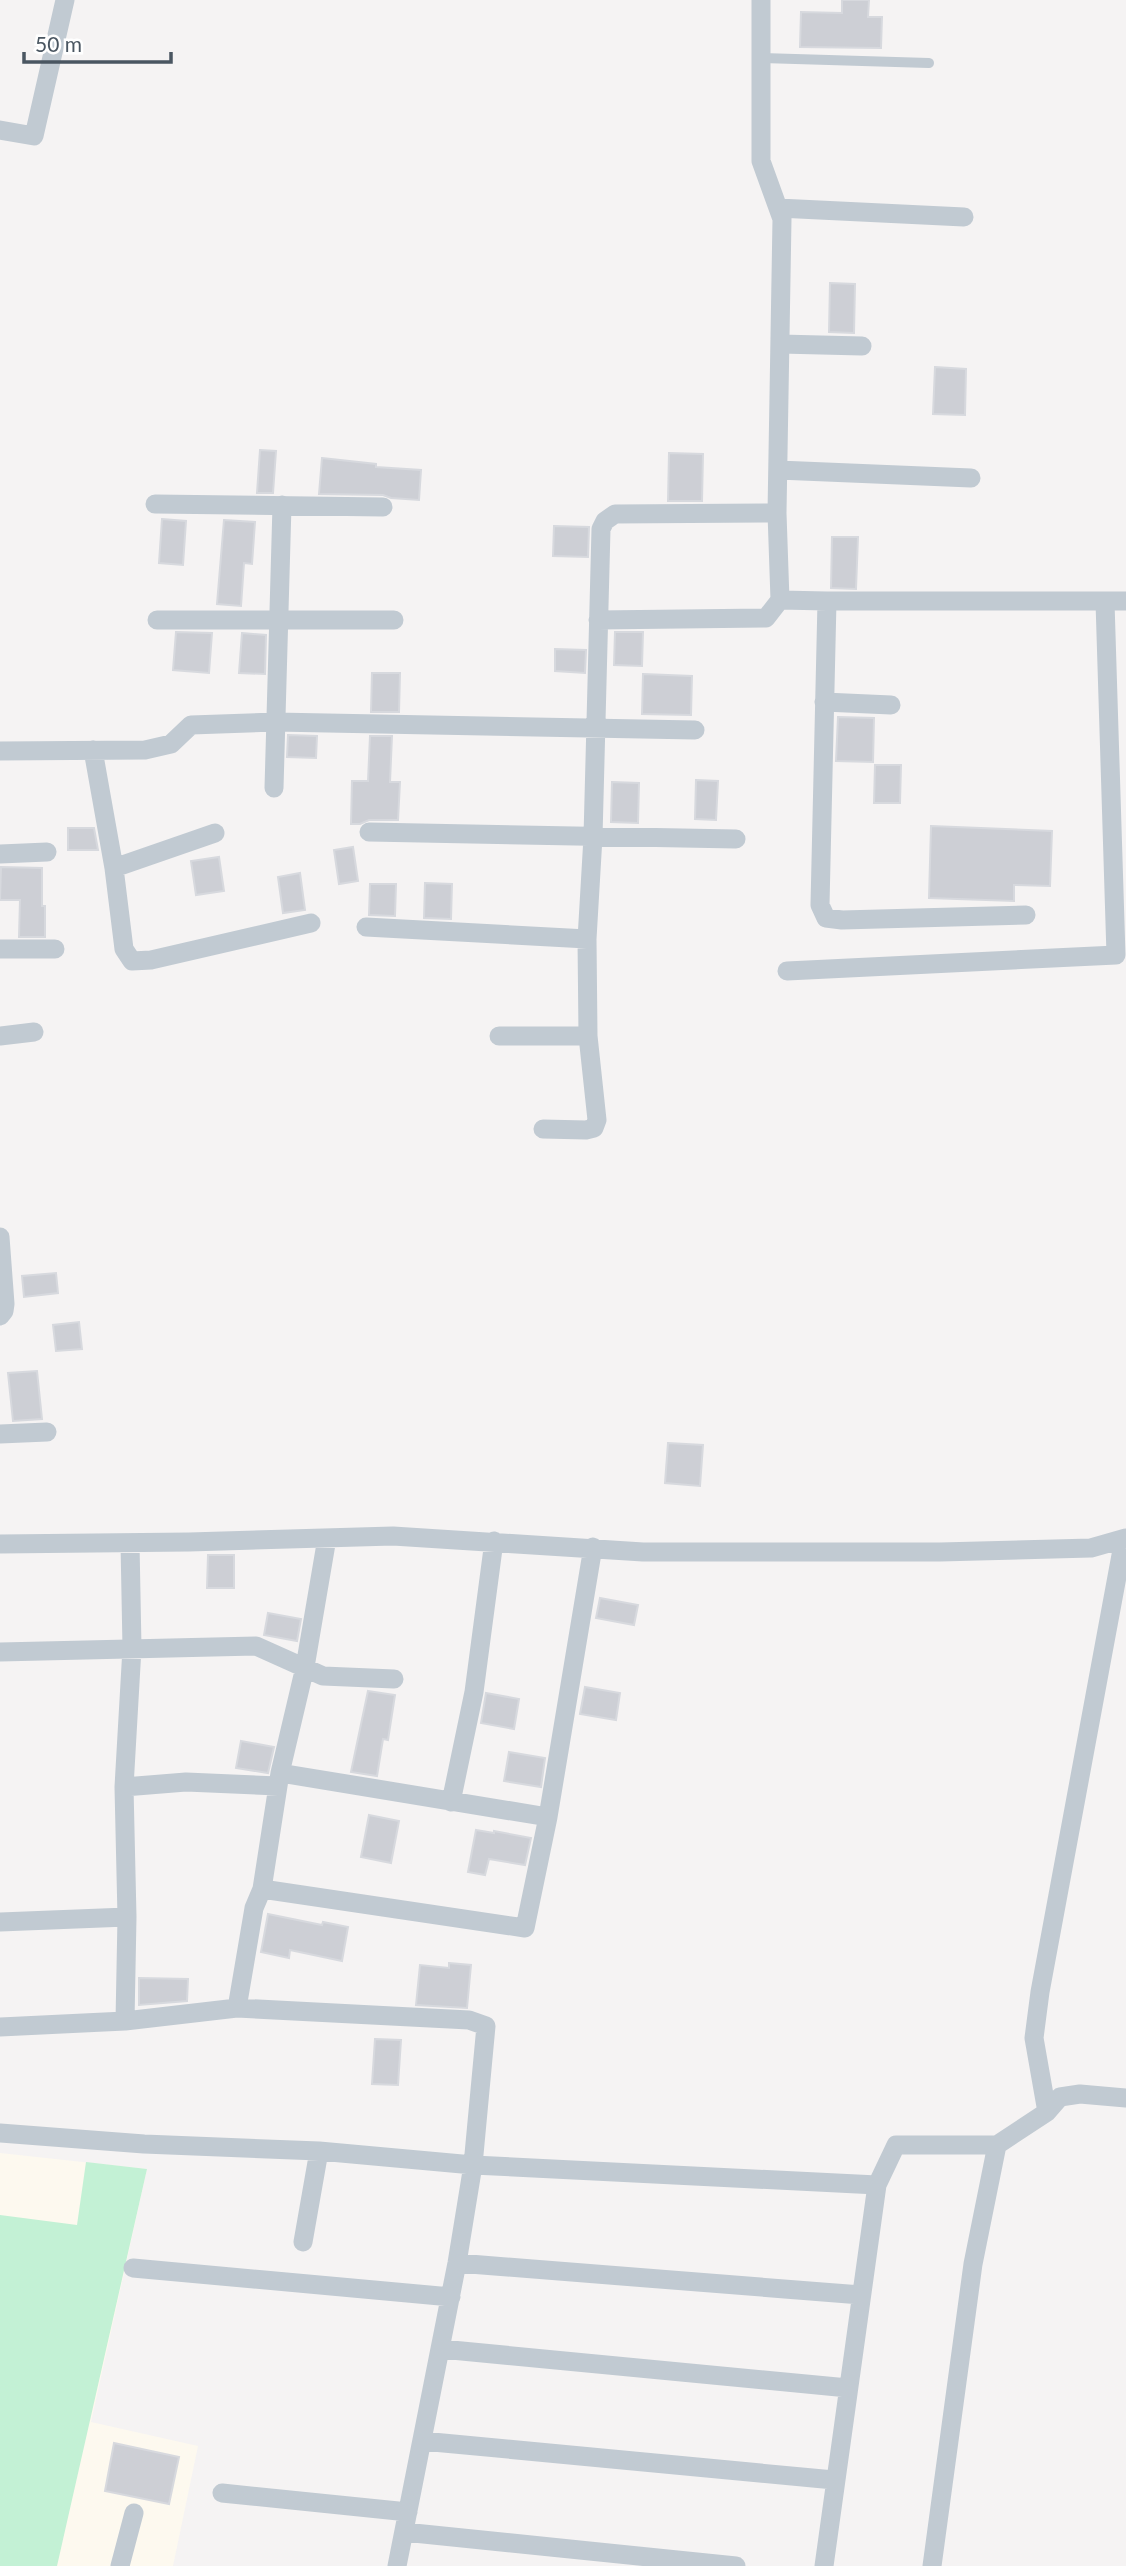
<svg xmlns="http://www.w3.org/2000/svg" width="1126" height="2566" font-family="Lato,sans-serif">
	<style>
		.commercial { fill: #fdf9ef }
		.green { fill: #c3f1d5 }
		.building { fill: #cdcfd5; stroke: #d7d9de; stroke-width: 2 }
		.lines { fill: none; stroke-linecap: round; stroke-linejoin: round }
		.service { stroke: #c1cad2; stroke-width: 10 }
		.minor { stroke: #c1cad2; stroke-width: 19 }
	</style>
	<rect width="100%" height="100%" fill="#f5f3f3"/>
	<path class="commercial" d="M0 2153 147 2169 91 2422 198 2446 173 2566H0Z"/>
	<path class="green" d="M86 2162 147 2169 57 2566H0V2215L77 2225Z"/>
	<path class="building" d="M842 0H869L868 17H882L881 48 800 47 801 12 842 13Z
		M830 283 855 284 854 333 829 332Z
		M935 367 966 369 965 415 933 414Z
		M260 450 276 451 273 493H257Z
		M669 453 703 454 702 501H668Z
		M322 458 376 464V467L421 470 419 500 391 498 383 495 319 494Z
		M162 519 186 521 183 565 159 563Z
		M224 520 255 522 252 564 244 563 241 606 217 604Z
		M554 526 589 527 588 557 553 556Z
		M832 537H858L856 589 831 588Z
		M176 632 212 633 209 673 173 670Z
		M615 632H643L642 666 614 665Z
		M242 633 266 635 265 674 239 673Z
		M555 649 586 650 585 673 555 671Z
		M372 673H400L399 712H371Z
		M643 674 692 676 691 715 642 714Z
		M838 717 874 718 873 762 836 761Z
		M288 735 317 736 316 758 287 757Z
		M370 736H392L390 782H400L398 820H369L360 824H351L352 781H368Z
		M875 765H901L900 803H874Z
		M696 780 718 781 716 820 695 819Z
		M612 782 639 783 638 823 611 822Z
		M931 826 1052 831 1050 886 1014 885V901L929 898Z
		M68 828H94L98 850H68Z
		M353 847 358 881 339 884 334 850Z
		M219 857 224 891 196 895 191 861Z
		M1 867 42 868V906H45V937H19L20 900H0Z
		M300 873 305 910 283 913 278 877Z
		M425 883 452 884 451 919 424 918Z
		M370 884H396L395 916 369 915Z
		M56 1273 58 1293 24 1297 22 1276Z
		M79 1322 82 1349 56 1351 53 1325Z
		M37 1371 42 1419 13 1421 8 1373Z
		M668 1443 703 1445 700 1486 665 1483Z
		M208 1555H234V1588H207Z
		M600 1598 638 1605 634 1625 596 1618Z
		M268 1613 301 1619 297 1641 264 1635Z
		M585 1687 620 1693 616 1720 580 1714Z
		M368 1691 395 1695 388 1740 383 1739 377 1776 351 1772Z
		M486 1693 519 1699 514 1729 481 1723Z
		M241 1741 274 1747 268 1773 236 1768Z
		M509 1752 545 1758 541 1787 504 1781Z
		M369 1815 399 1821 391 1863 361 1857Z
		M476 1830 494 1833V1831L531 1838 525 1865 489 1859 485 1875 468 1872Z
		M268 1914 322 1925 323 1922 348 1927 342 1961 290 1950 289 1958 261 1952Z
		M449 1963 471 1965 467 2008 416 2005 420 1965 449 1968Z
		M139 1978 188 1979 187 2001 139 2005Z
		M375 2039 401 2040 398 2085 372 2084Z
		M114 2443 179 2457 169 2504 105 2491Z"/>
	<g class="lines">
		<path class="service" d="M761 58 929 63"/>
		<path class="minor" d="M0 130 34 136 65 0
			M778 208 964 217
			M780 344 862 346
			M778 470 971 478
			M155 504 383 507
			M780 600 827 601 820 905 826 918 842 920 1026 915
			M827 601H1126
			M157 620H394
			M598 620 766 618 780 600 777 513 782 219 761 161V0
			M824 702 891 705
			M93 750 114 868 124 949 132 961 151 960 311 923
			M0 751 145 750 171 744 191 725 275 722 695 730
			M274 788 282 505
			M369 832 736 839
			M0 854 47 852
			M114 868 215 833
			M366 927 587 939
			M0 949H55
			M787 971 1116 955 1105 602
			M0 1036 34 1032
			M499 1036H588
			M543 1129 586 1130 594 1128 597 1120 588 1036 587 939 593 837 601 529 605 521 615 514 777 513
			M0 1237 5 1304 4 1311 0 1316
			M0 1434 47 1432
			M0 1544 189 1542 393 1536 643 1552H940L1091 1548 1126 1538
			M0 1652 256 1646 323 1676 394 1679
			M280 1773 548 1817
			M124 1787 186 1782 278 1786
			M451 1802 474 1692 494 1541
			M262 1889 525 1928 548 1817 593 1547
			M0 1922 127 1917
			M237 2008 254 1908 262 1889 280 1773 305 1667 327 1538
			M125 2021 127 1917 124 1787 132 1648 130 1543
			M0 2027 125 2021 237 2008 469 2020 486 2026 473 2165 457 2263 397 2566
			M1047 2112 1034 2038 1040 1992 1124 1539
			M0 2133 144 2144 319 2151 473 2165 877 2185
			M303 2242 319 2151
			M457 2263 861 2295
			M133 2268 451 2297
			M441 2349 848 2388
			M422 2441 834 2480
			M222 2493 408 2512
			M404 2532 736 2566
			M120 2566 134 2513
			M824 2566 877 2185 896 2145H997L1047 2112 1060 2097 1080 2094 1126 2098
			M932 2566 973 2264 997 2145"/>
	</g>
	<path d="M24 52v10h147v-10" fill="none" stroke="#4a5661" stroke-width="3.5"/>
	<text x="35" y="52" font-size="21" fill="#4a5661" stroke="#ffffff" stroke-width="5" paint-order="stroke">50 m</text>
</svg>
